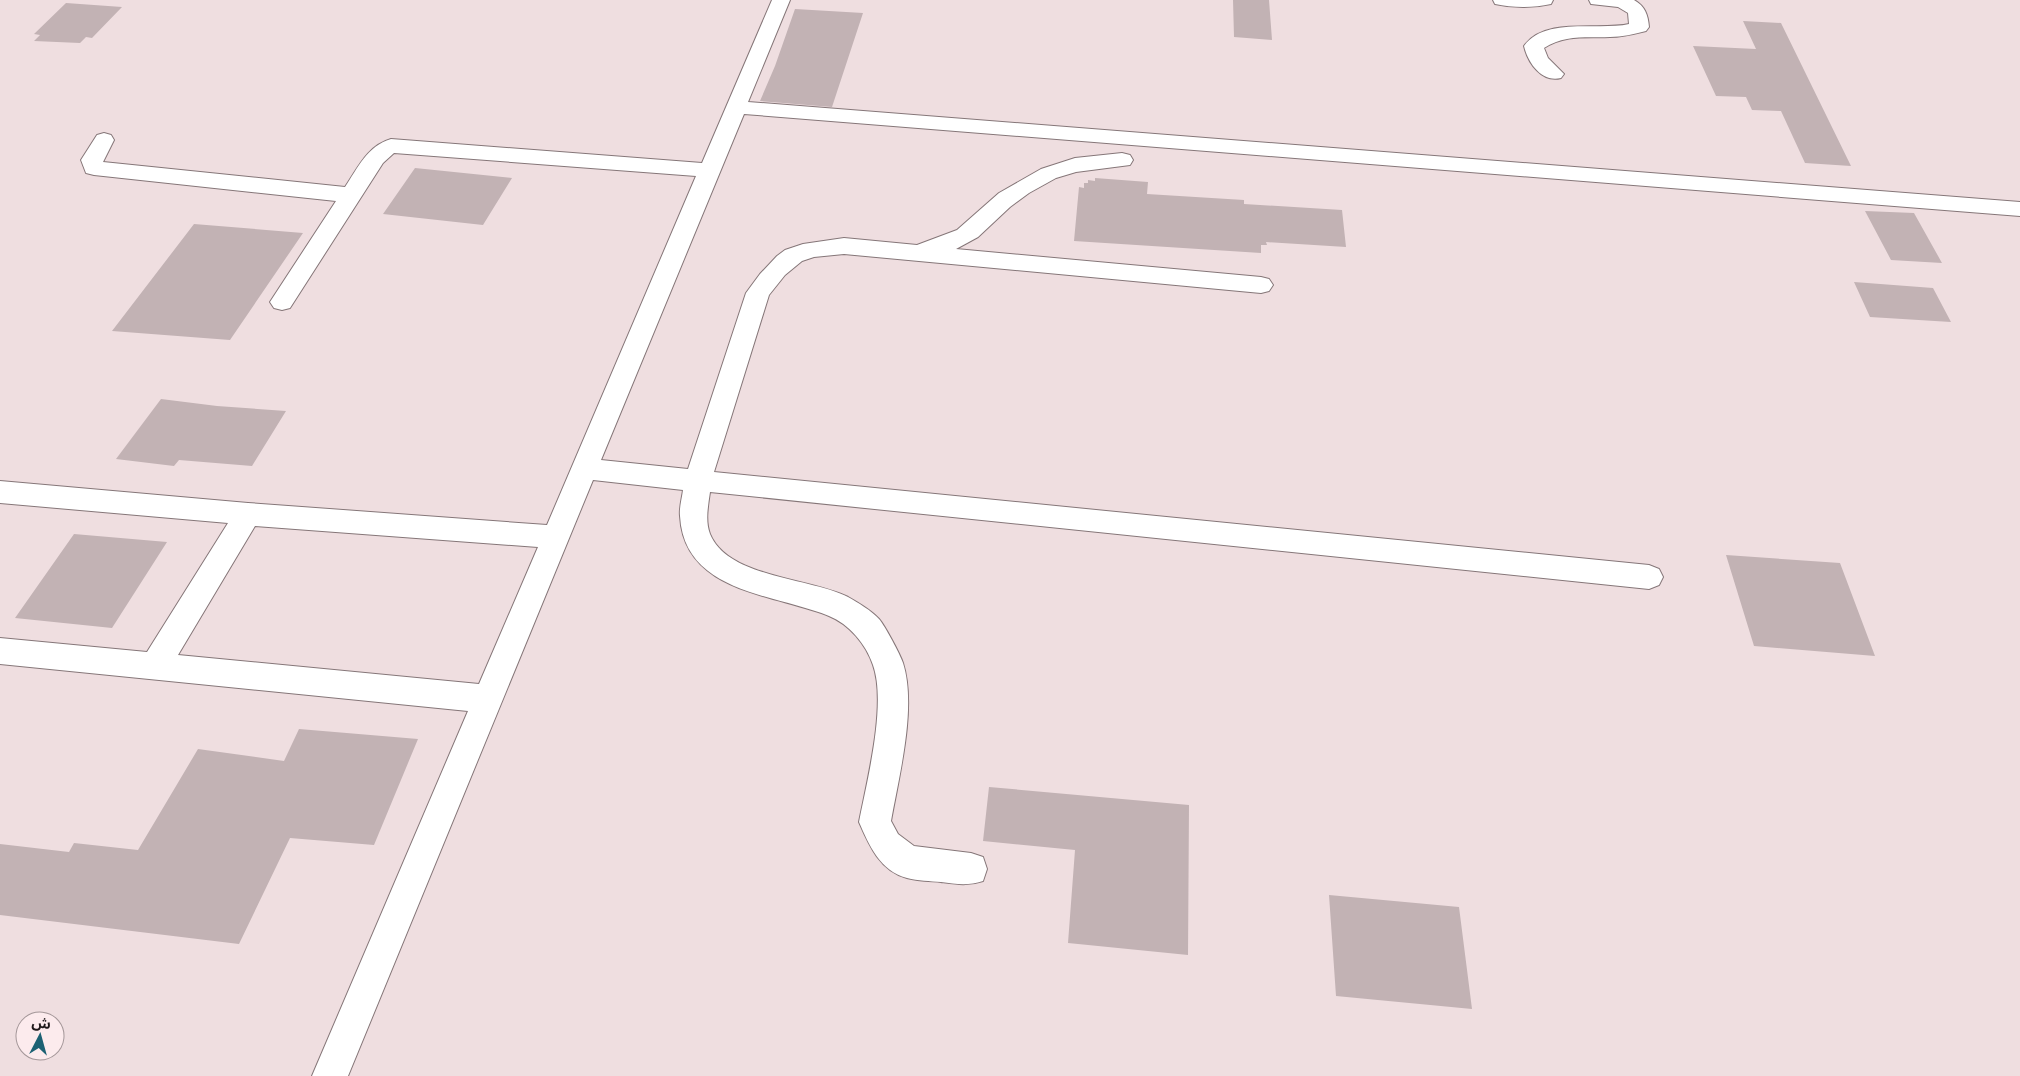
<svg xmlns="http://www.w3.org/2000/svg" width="2020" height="1076" font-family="Karla,'Noto Sans Arabic',sans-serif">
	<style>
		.building { fill: #c2b2b4 }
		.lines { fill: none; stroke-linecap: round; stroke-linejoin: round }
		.street-casing { stroke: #857678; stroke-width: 2 }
		.street { fill: #fff; fill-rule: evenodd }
	</style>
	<rect width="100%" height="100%" fill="#efdee0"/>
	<path class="building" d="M1233 0H1269L1272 40 1234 37Z
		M66 3 122 7 92 38 86 37 80 43 34 41 40 35 34 34Z
		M795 9 863 13 832 107 760 101 775 66Z
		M1743 21 1781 23 1851 166 1805 163 1781 111 1752 110 1746 97 1716 96 1693 46 1756 49Z
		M415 168 512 178 483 225 383 214Z
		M1095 178 1148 182 1147 194 1244 200V204L1342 210 1346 247 1266 242 1267 245H1261V253L1074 241 1079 187 1084 188V183H1088V180L1095 181Z
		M1865 211 1914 213 1942 263 1891 260Z
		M194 224 303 233 230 340 112 331Z
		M1854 282 1933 288 1951 322 1870 317Z
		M161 399 217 406 286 411 252 466 179 460 174 466 116 459Z
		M74 534 167 542 112 628 15 618Z
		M1726 555 1840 563 1875 656 1754 646Z
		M299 729 418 739 374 845 290 838 239 944 0 915V844L69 852 74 843 138 850 198 749 284 761Z
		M989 787 1189 805 1188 955 1068 943 1075 850 983 841Z
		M1329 895 1459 907 1472 1009 1336 996Z"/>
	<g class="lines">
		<g class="street-casing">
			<path id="street" d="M772 0H790L748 102 2020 202V216L744 114 601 460 688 469 746 293 760 274 777 256 785 250 803 244 844 238 917 245 957 230 999 193 1041 169 1075 158 1122 153 1130 155 1133 160 1130 165 1076 172 1056 178 1029 193 1010 207 978 237 956 249 1261 277 1269 279 1273 285 1269 291 1261 293 844 254 814 257 802 261 785 275 769 295 714 472 1649 565 1659 569 1663 577 1659 585 1649 589 710 492C708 506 705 521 710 534 728 578 811 578 848 597 857 602 872 611 879 619 885 626 900 654 903 663 917 707 899 776 891 821L898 834 914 846 971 853 983 857 987 869 983 881C968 886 956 884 941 882 930 881 918 881 907 878 880 871 869 845 859 822 867 781 887 704 873 665 866 644 849 624 829 616 775 594 684 593 680 516 679 508 682 498 683 490L593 480 348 1076H312L468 711 0 664V638L147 652 228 523 0 503V481L248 503 547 525 696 176 394 153 383 163 290 308 282 310 274 308 270 302 336 201 94 175 86 173 81 160 97 135 104 133 111 135 114 140 103 162 345 187C358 168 367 146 391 139L702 163ZM255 526 538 547 479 684 178 655Z
				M1493 0H1553L1551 4C1533 8 1513 8 1495 4Z
				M1589 0H1634C1645 6 1648 15 1649 27L1646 31C1634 34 1622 37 1610 37 1587 38 1565 34 1544 48L1548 58 1564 74 1561 78C1542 83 1528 63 1524 46 1545 16 1599 31 1629 24L1628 13 1618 7 1591 4Z"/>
		</g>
		<use href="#street" class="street"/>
	</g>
	<g transform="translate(40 1036) rotate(6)"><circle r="24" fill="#fcebed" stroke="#a49799"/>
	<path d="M0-4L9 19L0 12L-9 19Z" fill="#1c6173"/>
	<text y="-8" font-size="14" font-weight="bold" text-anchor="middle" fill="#1f191a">ش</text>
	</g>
</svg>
